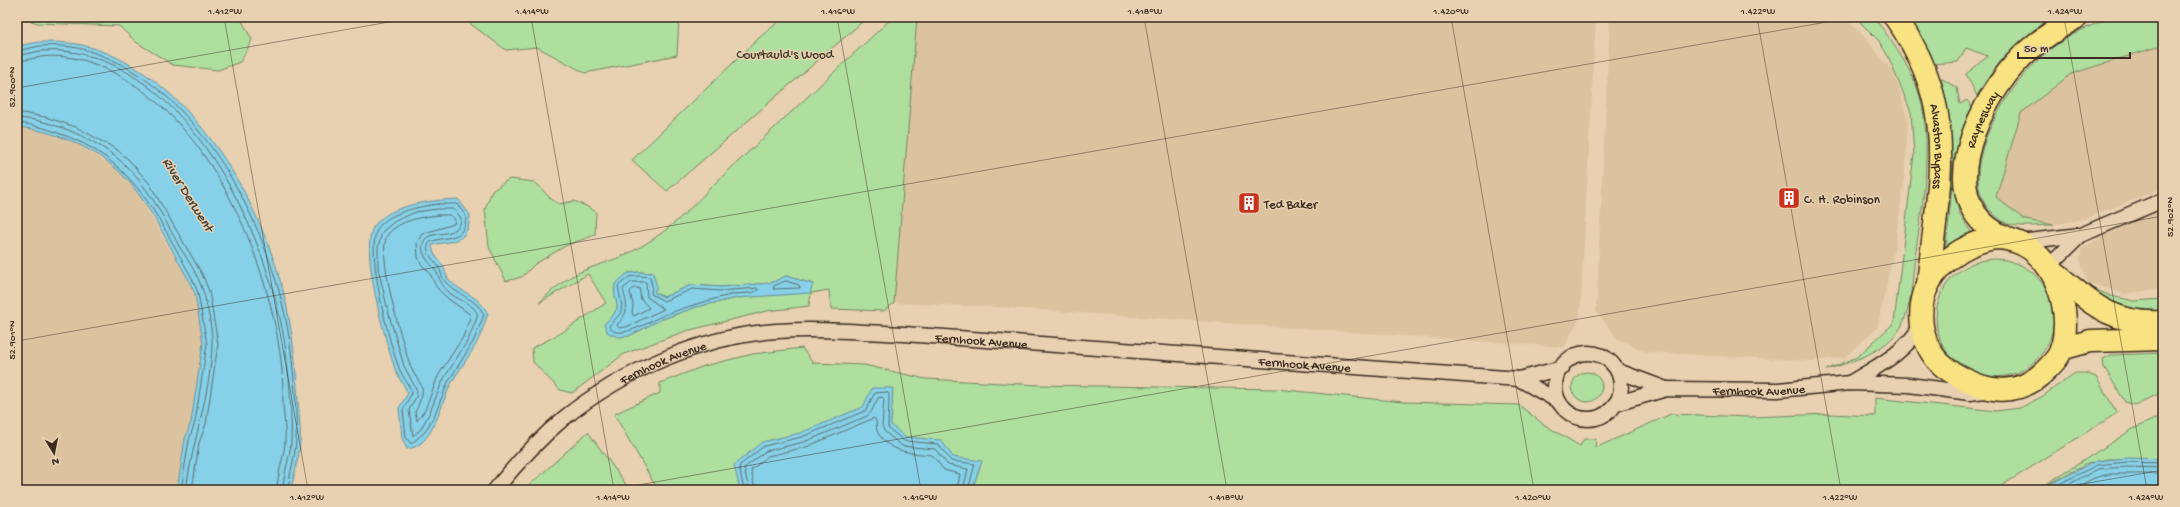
<svg xmlns="http://www.w3.org/2000/svg" width="2180" height="507" font-family="'Gochi Hand',sans-serif">
	<style>
		.built { fill: #dbc3a0 }
		.green { fill: #aedf9f; stroke: #74845e; fill-rule: evenodd }
		.water { fill: #87d1e8; stroke: #698e97 }
		.lines { fill: none; stroke-linecap: round; stroke-linejoin: round }
		.shore { stroke: #596d6f; stroke-width: 1 }
		.street-casing { stroke: #3b2a1e; stroke-width: 17 }
		.highway-casing { stroke: #3b2a1e; stroke-width: 25 }
		.street { stroke: #e7d1b0; stroke-width: 14 }
		.highway { stroke: #f8e281; stroke-width: 22 }
		.ticks { fill: none; stroke: #3b2a1e; stroke-width: 1; stroke-opacity: 0.45 }
		.labels { text-anchor: middle; stroke-width: 3; stroke-linejoin: round; paint-order: stroke }
		.park-label { font-size: 13px; fill: #463c2b; stroke: #e7d1b0 }
		.street-label { font-size: 13px; fill: #3b2a1e; stroke: #e7d1b0 }
		.poi-label { font-size: 13px; fill: #3b2a1e; stroke: #e7d1b0; text-anchor: start }
		.water-label { font-size: 14px; font-style: italic; fill: #46433c; stroke: #e7d1b0 }
		.neatline { fill: none; stroke: #3b2a1e; stroke-width: 1.5 }
		.ticks-label { font-size: 10px; text-anchor: middle; fill: #3b2a1e }
	</style>
	<rect width="100%" height="100%" fill="#e7d1b0"/>
	<filter id="ink" filterUnits="userSpaceOnUse"><feTurbulence type="fractalNoise" baseFrequency=".025" numOctaves="2"/><feDisplacementMap in="SourceGraphic" scale="8" xChannelSelector="R" yChannelSelector="G"/><feConvolveMatrix kernelMatrix="1 2 1 2 8 2 1 2 1" color-interpolation-filters="sRGB"/></filter>
	<g filter="url(#ink)">
		<path class="built" d="M917 17H1596L1580 317 1564 347 996 307 894 303Z
			M1610 17H1844L1861 33 1895 74 1908 121 1905 171 1896 241 1877 328 1845 357 1812 361 1647 352 1618 339 1596 311Z
			M2163 45V188L2088 218 2054 225 2025 220 1996 197 2021 113 2071 74Z
			M17 128 41 131 80 145 119 171 136 191 188 279 196 302 203 343 191 422 185 439 177 490H17Z
			M2163 207V288L2124 294 2087 282 2080 259 2081 249 2110 232Z"/>
		<path class="green" d="M17 17H240L252 40 240 62 218 70 173 65 136 42 119 26 38 23Z
			M461 17H679L677 55 585 73 537 47 506 50Z
			M784 17H868L667 191 632 160 759 38Z
			M893 17H917L894 303 884 311 831 309 829 290 811 293 809 306 767 311 686 331 624 354 572 393 560 390 533 362 532 348 561 333 606 303 588 274 539 303C551 291 565 279 580 272 596 265 613 261 629 253 662 237 687 213 712 186ZM639 272 653 273 654 292 664 297 691 285 721 287 771 283 786 276 813 284 773 294 737 298 696 307 660 320 629 336 604 324C618 310 620 310 614 290L628 273Z
			M1855 17H1874C1888 36 1902 55 1912 76 1937 125 1923 203 1915 256 1912 278 1912 307 1901 327 1886 352 1851 362 1826 370L1857 357 1894 323 1914 154 1911 112 1889 58 1879 41Z
			M1907 17H2052C2022 36 1994 64 1977 96L1966 74 1988 56 1966 48 1958 62 1933 64Z
			M2113 17H2163V45L2071 74 2021 113 1996 197 2025 220 2054 225C2040 225 2022 228 2008 224 2001 221 1992 213 1987 207 1958 165 2006 91 2037 61 2058 40 2085 27 2113 17Z
			M1941 78 1957 88 1960 104 1967 100 1973 109 1956 191 1959 214 1971 232 1945 251C1954 188 1956 140 1941 78Z
			M509 179 535 182 551 199 559 204 574 201 586 206 596 212 595 235 567 245 535 264 522 277 506 281 489 247 485 209 492 191Z
			M1936 318a59 59 0 1 1 118 0a59 59 0 1 1-118 0Z
			M2082 284 2111 296 2134 301 2163 299V314L2136 318Z
			M802 348 813 363 864 365 926 379 1040 385 1276 389 1403 402 1519 405 1543 424 1580 446 1584 439H1596L1595 448 1671 414 1750 417 1830 414 1875 416V398L1996 411 2020 408 2043 396 2075 373H2086L2096 377 2117 413 1995 490H658L614 414 660 393V383L704 366 753 354Z
			M2163 353V392L2134 405 2125 402 2104 367 2103 359 2111 355Z
			M1572 387a15 15 0 1 1 30 0a15 15 0 1 1-30 0Z
			M2163 415V459H2107L2087 464 2037 490 2133 429Z
			M588 432 630 490H524Z"/>
		<path class="water" d="M39 42C56 42 73 42 90 47 185 76 250 183 278 273 291 315 296 359 298 403 299 416 301 430 300 443 299 458 294 474 291 490H177L185 439 191 422 203 343 195 294 188 279C170 247 153 211 130 183 103 151 58 131 17 127V46Z
			M458 199 470 215C468 243 456 240 432 245 433 255 436 256 441 263 445 268 445 275 449 280 464 295 478 294 488 314 484 324 481 336 475 346 468 358 459 370 452 382 441 401 434 447 407 449L402 438 399 408 408 393C404 385 398 377 395 369 386 343 359 248 374 226 390 204 434 200 458 199Z
			M639 272 653 273 657 287 654 292 664 297 691 285 721 287 771 283 786 276 813 284 810 293 737 298 696 307 660 320 629 336 618 337 608 333 604 324C627 303 612 307 615 284L628 273Z
			M872 388H893L891 425 905 437 941 440 953 457 982 461 972 490H740L734 465 762 442 800 433 863 407Z
			M2127 458 2163 459V490H2039L2096 461Z"/>
		<g class="lines">
			<path class="shore" d="M17 50C25 50 33 47 41 46 56 45 74 46 89 51 205 86 282 247 292 361 295 385 297 418 296 442 295 458 289 474 288 490
				M17 55C25 55 33 52 41 51 56 50 71 51 86 55 201 85 276 253 287 361 290 383 292 420 291 442 290 458 283 474 283 490
				M17 61C25 61 33 58 41 57 55 55 72 57 86 61 201 98 267 249 281 361 283 376 283 391 283 406 284 418 286 431 285 442 284 458 277 474 277 490
				M17 112 45 117 76 127 116 149 129 160 149 183 202 274 209 291 218 344 206 424 199 443 192 490
				M17 118C52 119 101 141 126 166 149 188 164 218 179 246 188 260 198 275 203 291 207 305 213 331 212 345 211 394 192 441 186 490
				M17 123C31 124 45 128 58 133 133 158 156 214 192 278L198 293 207 344 195 422 189 440 181 490
				M438 204H457L466 216C465 242 448 235 430 242 423 251 433 259 438 266 441 270 441 276 444 280 455 296 477 297 484 315L473 342 448 382 435 414 425 432 411 444 406 437 403 410 412 392C408 383 402 376 399 368 389 343 366 252 377 230 385 213 421 206 438 204Z
				M438 209H454L461 218C460 238 439 230 426 238 417 250 427 260 434 268 441 278 439 285 451 294 460 301 474 304 478 315L468 340 443 380 430 412 421 429 413 436 409 410 416 397 417 391 404 366 388 311 378 268V248L382 232 395 221 416 212Z
				M438 215H451L455 220 454 224 422 234 417 243 418 257 421 264 429 272 437 288 447 298 471 315 463 337 438 376 425 410 417 421 415 412C431 381 417 387 409 362 402 341 375 250 388 234 400 220 421 217 438 215Z
				M640 276 650 277 652 286 651 294 664 301 692 289 721 291 757 288 758 290C753 294 742 293 735 294 711 299 689 306 667 314 654 318 617 344 609 326L620 314 622 306 618 286 629 277Z
				M786 281 799 285 800 288 773 289 774 286Z
				M632 282H646L647 297 664 309 626 327 619 328 617 325C630 311 627 306 623 289Z
				M634 288H639L641 299 649 308 634 316 632 314 633 304 630 292Z
				M744 490 739 466 764 446 802 437 865 411 875 393 887 392 889 394 888 428 904 441 938 444 951 461 975 464 968 490
				M749 490 744 468 766 451 804 442 867 416 871 412 878 398 882 397 884 399 882 426 885 432 902 446 935 449 948 465 968 469 963 490
				M755 490 751 470 768 456 806 447 874 418C878 421 875 428 878 433 890 453 912 453 932 455L944 470 960 474 957 490
				M2047 490 2097 465 2127 462 2163 463
				M2058 490 2098 469 2127 467 2163 468
				M2071 490 2094 478 2109 474H2163"/>
			<g class="street-casing">
				<g id="street">
					<path d="M2019 242 2081 235 2163 200"/>
					<path d="M2049 266 2081 235"/>
					<circle cx="1588" cy="386" r="33"/>
					<path d="M1618 371 1666 389"/>
					<path d="M1519 379 1558 401"/>
					<path d="M1850 383C1876 367 1906 353 1921 325"/>
					<path id="s1" d="M1615 404 1666 389 1778 390 1850 383 1909 385 1970 393 1984 391"/>
					<path id="s2" d="M495 490C516 464 538 440 564 418 623 371 701 336 777 331 819 328 862 332 904 334L1519 379 1562 368"/>
				</g>
			</g>
			<g class="highway-casing">
				<g id="highway">
					<path id="s3" d="M1895 17C1961 108 1938 182 1928 285"/>
					<path d="M1995 238C2049 238 2074 302 2062 348 2059 358 2051 365 2044 372 2014 400 1982 391 1950 371 1919 352 1912 304 1934 275 1949 255 1971 242 1995 238Z"/>
					<path id="s4" d="M2007 238C1930 207 1975 110 2014 65 2031 45 2054 30 2077 17"/>
					<path d="M2051 270C2090 301 2109 325 2163 322"/>
					<path d="M2061 349 2090 341 2163 339"/>
				</g>
			</g>
			<use href="#street" class="street"/>
			<use href="#highway" class="highway"/>
		</g>
	</g>
	<path class="ticks" d="M224 17 308 490M531 17 614 490M837 17 921 490M1144 17 1227 490M1451 17 1534 490M1757 17 1841 490M2064 17 2147 490M17 88 417 17M17 341 1855 17M610 490 2163 216M2048 490 2163 470"/>
	<defs>
		<g id="building-square" transform="scale(1.15)"><rect x="-9" y="-9" width="18" height="18" rx="4" fill="#c8321e" stroke="#e7d1b0"/><path d="M-4-6H4V6H1V3H-1V6H-4ZM-2.5-4.3h1.7v1.8h-1.7ZM.8-4.3h1.7v1.8H.8ZM-2.5-1h1.7V.8h-1.7ZM.8-1h1.7V.8H.8Z" fill="#fff"/></g>
	</defs>
	<g fill-rule="evenodd">
		<use href="#building-square" x="1789" y="198"/>
		<use href="#building-square" x="1249" y="203"/>
	</g>
	<g class="labels">
		<g class="park-label">
			<text x="785" y="58">Courtauld's Wood</text>
		</g>
		<g class="street-label">
			<text dy="5" stroke="none"><textPath href="#s4" startOffset="140">Raynesway</textPath></text>
			<text dy="5" stroke="none"><textPath href="#s3" startOffset="139">Alvaston Bypass</textPath></text>
			<text dy="5" stroke="none"><textPath href="#s2" startOffset="538">Fernhook Avenue</textPath></text>
			<text dy="5" stroke="none"><textPath href="#s2" startOffset="214">Fernhook Avenue</textPath></text>
			<text dy="5" stroke="none"><textPath href="#s2" startOffset="862">Fernhook Avenue</textPath></text>
			<text dy="5" stroke="none"><textPath href="#s1" startOffset="146">Fernhook Avenue</textPath></text>
		</g>
		<g class="poi-label">
			<text x="1804" y="203">C. H. Robinson</text>
			<text x="1264" y="208">Ted Baker</text>
		</g>
		<g class="water-label">
			<text transform="translate(189 194) rotate(58)" y="5">River Derwent</text>
		</g>
	</g>
	<rect width="2180" height="507" fill="none" stroke="#e7d1b0" stroke-width="44"/>
	<g transform="translate(54 453) rotate(170)" stroke="#e7d1b0" stroke-width="3" paint-order="stroke">
	<path d="M0-3L7 15L0 10L-7 15Z" fill="#3b2a1e"/>
	<text y="-6" font-size="11" font-weight="bold" text-anchor="middle" fill="#3b2a1e">N</text>
	</g>
	<path d="M2018 52v6h112v-6" fill="none" stroke="#3b2a1e" stroke-width="2"/>
	<text x="2024" y="52" font-size="12" fill="#3b2a1e" stroke="#e7d1b0" stroke-width="3" paint-order="stroke">50 m</text>
	<rect x="22" y="22" width="2136" height="463" class="neatline"/>
	<g class="ticks-label">
		<text x="225" y="14">1.412°W</text>
		<text x="532" y="14">1.414°W</text>
		<text x="838" y="14">1.416°W</text>
		<text x="1145" y="14">1.418°W</text>
		<text x="1451" y="14">1.420°W</text>
		<text x="1758" y="14">1.422°W</text>
		<text x="2065" y="14">1.424°W</text>
		<text transform="translate(11 87) rotate(-90)" y="4">52.900°N</text>
		<text transform="translate(2169 217) rotate(-90)" y="4">52.902°N</text>
		<text transform="translate(11 340) rotate(-90)" y="4">52.901°N</text>
		<text x="307" y="500">1.412°W</text>
		<text x="613" y="500">1.414°W</text>
		<text x="920" y="500">1.416°W</text>
		<text x="1226" y="500">1.418°W</text>
		<text x="1533" y="500">1.420°W</text>
		<text x="1840" y="500">1.422°W</text>
		<text x="2146" y="500">1.424°W</text>
	</g>
</svg>
